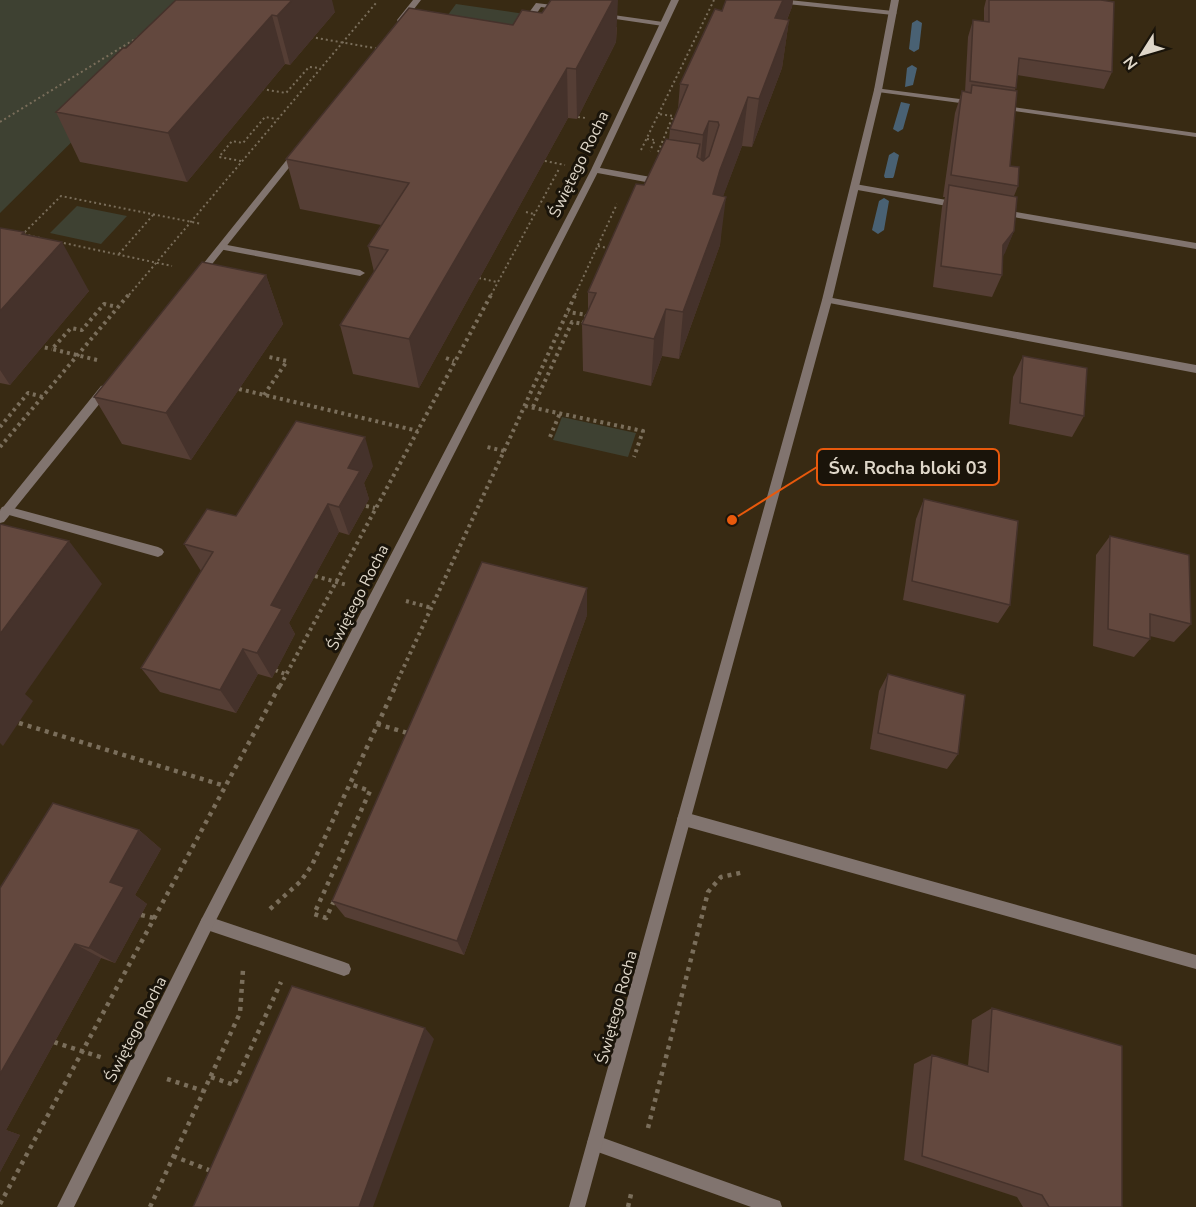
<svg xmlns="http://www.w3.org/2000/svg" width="1196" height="1207" font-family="'Nunito Sans',sans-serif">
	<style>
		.green { fill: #3e4132 }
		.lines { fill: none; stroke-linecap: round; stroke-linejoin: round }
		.stream { fill: #496173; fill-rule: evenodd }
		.path-far2 { stroke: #7a6e5b; stroke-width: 2; stroke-dasharray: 2 3; stroke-linecap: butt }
		.path-far1 { stroke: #7a6e5b; stroke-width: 4; stroke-dasharray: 3 4; stroke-linecap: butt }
		.path { stroke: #7a6e5b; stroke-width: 4.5; stroke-dasharray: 4 5; stroke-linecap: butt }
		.service { fill: #81746f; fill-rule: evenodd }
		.minor { fill: #81746f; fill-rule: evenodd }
		.tertiary { fill: #81746f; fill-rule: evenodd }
		.wall { fill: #553e35 }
		.shaded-wall { fill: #45322b }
		.building { fill: #63483e; stroke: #45322b; stroke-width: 1.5 }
		.labels { text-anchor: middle; stroke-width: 6; stroke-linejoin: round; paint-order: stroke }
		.street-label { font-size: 16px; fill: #dfd7c9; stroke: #1a140a }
		.leader { fill: none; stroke: #e8590c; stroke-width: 2 }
		.callout-dot { fill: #e8590c; stroke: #1a140a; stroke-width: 2 }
		.callout { fill: #1a140a; stroke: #e8590c; stroke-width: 2 }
		.callout-label { font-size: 18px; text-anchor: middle; font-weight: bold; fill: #dfd7c9 }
	</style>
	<rect width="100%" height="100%" fill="#382a13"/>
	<path class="green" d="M0 0H215L0 213Z
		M456 4 525 14 506 47 433 35Z
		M77 206 127 216 101 244 50 233Z
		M562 417 636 433 628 457 553 440Z"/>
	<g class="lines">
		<path class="stream" d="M917 20 922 23 919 49 914 52 909 49 912 23Z
			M912 65 917 68 913 85 905 87 907 68Z
			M901 102 910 104 903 129 898 132 893 129Z
			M894 152 899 155 894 176 893 178H885L884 176 889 155Z
			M884 198 889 201 884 230 878 234 872 230 879 201Z"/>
		<path class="path-far2" d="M311 37 380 49
			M262 89 286 93 309 67 320 68
			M578 117 586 118
			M0 122 140 36
			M647 139 655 140 650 151
			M641 150 714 0
			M658 152 673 116 659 114
			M540 160 565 165
			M241 161 219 157 232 141 243 143 265 117 277 119
			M526 212 534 214
			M40 238 23 234 61 196 202 224
			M59 242 172 266
			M598 246 612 249
			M119 254 153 215
			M479 278 497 282
			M129 295 376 3
			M491 295 559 169
			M575 295 617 204"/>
		<path class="path-far1" d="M38 346 52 349
			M446 358 454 361
			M97 360 52 349 71 328 82 330 104 304 117 307
			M239 389 418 431
			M264 395 287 361 269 357
			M525 406 643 431 634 457
			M533 407 572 322 583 324 587 315 568 312
			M0 427 28 393 43 397
			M550 437 560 413
			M0 447 130 293
			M504 451 576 293
			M366 506 375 508
			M315 576 347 585
			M406 601 432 608
			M275 670 285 674
			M280 686 492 293
			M395 686 504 451 487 447"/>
		<path class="path" d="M19 723 225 786
			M377 724 411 734
			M334 901 326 918 314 914 370 791 350 784
			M270 909 301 881 312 865 396 685
			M141 915 154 918
			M54 1042 103 1058
			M211 1077 234 1085 281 982
			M167 1079 204 1091
			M648 1128 708 892 721 877 744 872
			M173 1156 214 1172
			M0 1204 280 685
			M150 1207 240 1013 243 970
			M628 1207 632 1190"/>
		<path class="service" d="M536 3 561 6 565 8 561 10 541 7 535 16H529L528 14Z
			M599 13 663 22 667 24 663 26 602 17 598 15Z
			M875 88 975 101 979 103 975 105 878 92 874 90Z
			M998 105 1196 133V137L1001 109H998Z
			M595 167 662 179 666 182 662 185 592 172V168Z
			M855 184 958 202 962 205 958 208 852 189 851 187Z
			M999 209 1196 243V249L996 214V210Z
			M222 244 360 270 365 273 360 276 219 249V245Z
			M827 297 1196 365V373L824 302 822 300Z
			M6 506 158 547 162 549 164 552 162 555 158 557 2 513 0 510 2 507Z
			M207 916 344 962 349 964 351 969 349 974 344 976 207 930 202 928 200 923 202 918Z
			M595 1135 774 1199 780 1201 782 1207H751L595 1151 589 1149 587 1143 589 1137Z"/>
		<path class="minor" d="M413 0H421L404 22H398L397 20Z
			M671 0H679L599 170 212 928 74 1207H57L202 918 591 170Z
			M764 0H789L893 11 897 13 893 15 768 2Z
			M293 152 300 154 201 278H195V274Z
			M105 385 110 389 109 392 4 522 0 523V511L101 386Z
			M684 812 1196 955V969L684 826 679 824 677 819 679 814Z"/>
		<path class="tertiary" d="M891 0H899L882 90 832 300 585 1207H569L822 300 874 90Z"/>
	</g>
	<path class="wall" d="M176 0 335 12 290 65 285 64 187 182 80 162 56 112 126 48Z
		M726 0H793L792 7 787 20H789L782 68 752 147 742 146 723 196 720 245 679 359 662 356 651 386 583 371 582 324 588 311V292L669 139 670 129 678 109 680 84 722 11Z
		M986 0H1101L1112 72 1104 89 1017 75 1015 91 1010 166 1018 186 1014 196V231L1003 256 1002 275 992 297 933 287 942 207 945 197H943L955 113 962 91 965 92 968 37 973 20 984 22V8Z
		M513 25 617 27 616 42 577 119 568 118 419 388 353 374 340 325 374 272 368 246 381 225 300 209 286 159Z
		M0 228 24 232 26 235 89 291 10 385 0 383Z
		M266 275 283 324 191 460 122 444 94 397Z
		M1023 356 1084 416 1072 437 1009 424 1013 377Z
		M373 466 364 483 369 499 349 535 339 532 289 623 295 634 272 678 258 674 236 713 160 692 141 668 201 571 184 544 236 516Z
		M924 499 1010 605 998 623 903 600 916 519Z
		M1110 536 1191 624 1174 642 1150 636V639L1134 657 1093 646 1096 555Z
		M587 615 464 955 345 917 332 901Z
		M888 674 958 754 947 769 870 749 879 691Z
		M139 830 161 849 135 895 147 904 115 963 101 958 6 1130 20 1135 0 1172V888Z
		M992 1008 1122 1207H1023L1017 1197 904 1160 914 1064 932 1055 968 1066 972 1020Z"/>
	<path class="shaded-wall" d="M292 0H332L335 12 290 65 277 16Z
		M611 0H618L616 42 577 119 576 69Z
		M783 0H793L792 7 768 66 775 18Z
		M272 15 285 64 187 182 168 133Z
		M789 20 782 68 752 147 759 99Z
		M567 68 568 118 419 388 409 339Z
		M748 97 742 146 715 218 713 194 720 170Z
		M709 121 704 169 698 183 703 135Z
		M726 197 720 245 679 359 683 312Z
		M1014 231 1005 253 994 267 1003 245Z
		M24 232 42 264 62 242 89 291 10 385 0 370V311L22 234Z
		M266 275 283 324 191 460 166 413Z
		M666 309 662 356 651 386 654 339Z
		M365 437 373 466 364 483 369 499 349 535 339 507 348 468Z
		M328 504 339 532 289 623 295 634 272 678 257 653 271 605Z
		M69 541 102 584 25 694 33 701 3 746 0 743V634Z
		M587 588V615L464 955 457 941Z
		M243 649 258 674 236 713 220 690Z
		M139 830 161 849 135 895 147 904 115 963 89 948 110 882Z
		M75 944 101 958 6 1130 20 1135 0 1172V1074Z
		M425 1028 434 1039 373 1207H359Z"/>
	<path class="building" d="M176 0H292L277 16 272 15 168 133 56 112 123 48H126Z
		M551 0H613L576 69 567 68 409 339 340 325 388 250 368 246 409 183 286 159 409 8 513 25 522 10 542 13Z
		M726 0H783L775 18 789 20 759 99 748 97 720 170 713 194 726 197 683 312 666 309 654 339 582 324 596 293 588 292 636 184 644 185 666 139 700 144 697 157 703 161 709 156 719 125 718 122 709 121 703 135 670 129 688 85 680 84 715 9 722 11Z
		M989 0H1101L1114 2 1112 72 1019 58 1016 88 970 81 973 20 989 22Z
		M972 85 1017 91 1010 166 1019 167 1018 186 951 175 962 91 971 93Z
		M949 185 1017 197 1014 231 1003 245 1002 275 941 266Z
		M0 228 24 232 22 234 62 242 0 311Z
		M202 262 266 275 166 413 94 397Z
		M1023 356 1087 368 1084 416 1020 403Z
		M296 421 365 437 348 468 360 471 339 507 328 504 271 605 282 609 257 653 243 649 220 690 141 668 213 552 184 544 207 509 236 516Z
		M924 499 1018 521 1010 605 912 581Z
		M0 524 69 541 0 634Z
		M1110 536 1189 555 1191 624 1150 614V639L1108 629Z
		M482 562 587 588 457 941 332 901Z
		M888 674 965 695 958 754 878 733Z
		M53 803 139 830 110 882 124 887 89 948 75 944 0 1074V888Z
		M292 986 425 1028 359 1207H193Z
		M992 1008 1122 1046V1207H1049L1042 1195 922 1156 932 1055 988 1072Z"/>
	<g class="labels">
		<g class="street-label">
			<text transform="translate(578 164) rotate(-64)" y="6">Świętego Rocha</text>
			<text transform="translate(357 597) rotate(-63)" y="6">Świętego Rocha</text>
			<text transform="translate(616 1007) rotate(-75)" y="6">Świętego Rocha</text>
			<text transform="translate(135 1029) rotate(-63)" y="6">Świętego Rocha</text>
		</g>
	</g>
	<path class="leader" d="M732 520L817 467"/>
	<circle class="callout-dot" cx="732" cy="520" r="6"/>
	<rect class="callout" x="817" y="449" width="182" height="36" rx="6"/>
	<g class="callout-label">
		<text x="908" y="474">Św. Rocha bloki 03</text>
	</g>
	<g transform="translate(1142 54) rotate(233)" stroke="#1a140a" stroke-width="4.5" paint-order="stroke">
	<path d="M0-4.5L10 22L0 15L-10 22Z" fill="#dfd7c9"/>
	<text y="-9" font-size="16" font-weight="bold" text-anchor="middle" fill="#dfd7c9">N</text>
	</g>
</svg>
